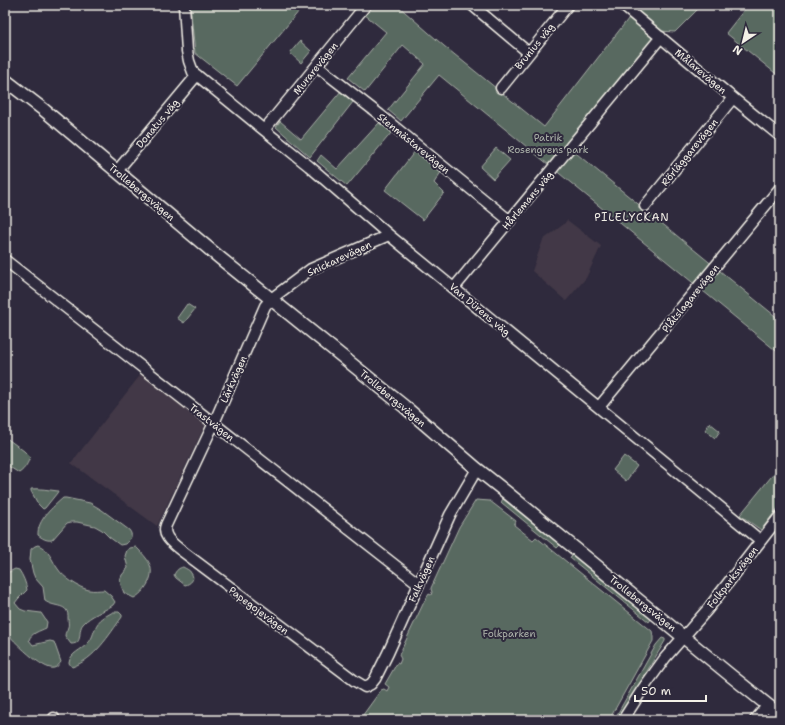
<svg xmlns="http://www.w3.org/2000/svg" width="785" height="725" font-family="'Shantell Sans',sans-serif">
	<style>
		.built { fill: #423846 }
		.green { fill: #596961; stroke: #a6ada4 }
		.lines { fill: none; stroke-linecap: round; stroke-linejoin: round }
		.minor-casing { stroke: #f4f1e8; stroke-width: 13 }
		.tertiary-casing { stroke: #f4f1e8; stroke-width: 15 }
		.minor { stroke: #2f2a3d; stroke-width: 10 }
		.tertiary { stroke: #2f2a3d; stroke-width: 12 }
		.labels { text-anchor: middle; stroke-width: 4; stroke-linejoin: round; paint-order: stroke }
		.street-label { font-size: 10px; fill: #f4f1e8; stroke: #2f2a3d }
		.park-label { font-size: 10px; fill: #aeb4ab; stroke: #2f2a3d }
		.neighbourhood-label { font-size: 11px; letter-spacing: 1px; fill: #f4f1e8; stroke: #2f2a3d }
	</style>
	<rect width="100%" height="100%" fill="#2f2a3d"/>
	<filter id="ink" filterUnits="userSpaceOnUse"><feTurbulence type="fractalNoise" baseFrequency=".025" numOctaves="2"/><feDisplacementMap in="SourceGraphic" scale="8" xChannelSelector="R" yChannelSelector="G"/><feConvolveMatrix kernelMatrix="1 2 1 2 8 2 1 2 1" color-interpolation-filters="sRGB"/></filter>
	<g filter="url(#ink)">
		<path class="built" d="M567 220 601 246 586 278 566 301 532 271 543 240 564 224Z
			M142 373 206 423 157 526 71 463Z"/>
		<path class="green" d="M190 5H304L237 86 195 53Z
			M353 5H397L444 46 544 127 639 5H697L698 9 675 32 659 31 646 49 566 145 780 320V354L439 75 401 121 388 110 425 64 403 45 365 92 348 78 386 32Z
			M748 5H780V77L726 33Z
			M300 41 311 51 301 63 290 53Z
			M341 91 353 102 310 157 276 127 280 121 301 139Z
			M379 123 392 132 347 186 317 161 321 155 337 169Z
			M496 148 510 160 493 179 480 167Z
			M415 151 441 172 434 183 444 193 423 220 385 190Z
			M187 304 195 309 184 323 177 318Z
			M710 423 720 431 715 438 705 430Z
			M5 437 24 451 30 457C28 463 25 469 19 473L5 464Z
			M624 456 637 466 626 481 613 470Z
			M780 466V505L761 530 740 515Z
			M31 489C39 488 49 490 58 491L57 493 45 508 43 509 38 504 31 491Z
			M63 498H66L90 503 102 510 129 530C134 536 130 539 125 544L120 545 109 537 102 530 95 526 77 522H71L67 523 52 540C46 541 42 538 38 535 37 520 53 507 63 498Z
			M503 499 560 545 557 548 502 503 501 502Z
			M476 500 490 501 516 521 514 525 533 540 536 537 652 631 653 637V641L609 720H361L360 719 381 690 384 689 387 691 389 687 385 684 397 663 399 664 401 659 399 655 424 602 429 594 431 595 432 592 431 589V588L459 527Z
			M38 545C49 549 52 561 58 569 63 577 79 588 89 590 94 591 99 590 104 590L111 596 115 602 113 605C103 612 91 615 83 624 77 631 84 644 71 644L65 636C65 632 67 631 68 627 69 625 68 621 68 618 69 603 55 608 45 601L43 587 35 578 33 573 30 560 31 549 35 546Z
			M136 547C141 552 148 559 150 565 155 577 144 593 134 598L124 593 121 585 120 580 122 575 128 568 125 556 127 550 130 548Z
			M572 555 651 619 649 622 570 558Z
			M183 567C186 569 190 570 191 573 196 579 190 584 185 585L176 578 174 575C176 570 179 568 183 567Z
			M15 569 19 570C23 576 26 583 27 590L18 599 15 603 20 609 25 611 41 613 47 622 46 628C40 631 31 633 29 640L33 645 50 641 54 642 61 662C59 664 58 667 54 668 43 671 13 640 5 631V574Z
			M113 612H119L122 615V617C109 635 95 659 72 667L69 663C70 653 82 650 88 643 94 637 93 630 98 623 101 618 108 615 113 612Z
			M662 638 665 639V641L618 720H614L656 645Z"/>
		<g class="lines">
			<g class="minor-casing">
				<path id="minor" d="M184 5 187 51 189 61 193 72 264 130 309 166 389 235 760 540
					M472 5 529 53
					M622 5 733 98 780 136
					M317 66 380 115 510 221
					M501 88 568 5
					M264 130 366 5
					M117 171 197 75
					M645 206 733 98
					M389 235 311 269 271 299 265 306 214 423 166 525C162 535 171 542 178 548L355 681 365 687 371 684 375 679 388 653 450 515 477 469
					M5 260 419 584
					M454 288 661 37
					M599 407 780 188
					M53 720 54 718
					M623 720 642 690 665 658 707 610 780 516
					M755 720 768 705"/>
			</g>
			<g class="tertiary-casing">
				<path id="tertiary" d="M5 80 44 110 220 258 405 407 477 469 506 492 730 675 780 715"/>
			</g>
			<use href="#minor" class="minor"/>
			<use href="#tertiary" class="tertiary"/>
		</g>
	</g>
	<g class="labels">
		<g class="street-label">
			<text transform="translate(534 46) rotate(-51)" y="4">Brunius väg</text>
			<text transform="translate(315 68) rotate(-51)" y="4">Murarevägen</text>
			<text transform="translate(701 71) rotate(40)" y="4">Målarevägen</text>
			<text transform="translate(157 123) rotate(-50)" y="4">Donatus väg</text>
			<text transform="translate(414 143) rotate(39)" y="4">Stenmästarevägen</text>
			<text transform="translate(689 152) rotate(-51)" y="4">Rörläggarevägen</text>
			<text transform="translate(142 192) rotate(40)" y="4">Trollebergsvägen</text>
			<text transform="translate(527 200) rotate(-50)" y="4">Hårlemans väg</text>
			<text transform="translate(339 258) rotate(-25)" y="4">Snickarevägen</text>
			<text transform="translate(690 298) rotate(-51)" y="4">Plåtslagarevägen</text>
			<text transform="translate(480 309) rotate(40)" y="4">Van Dürens väg</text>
			<text transform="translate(233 379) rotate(-66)" y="4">Lärkvägen</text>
			<text transform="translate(393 398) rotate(40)" y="4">Trollebergsvägen</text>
			<text transform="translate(212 422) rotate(38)" y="4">Trastvägen</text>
			<text transform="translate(732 577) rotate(-52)" y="4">Folkparksvägen</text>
			<text transform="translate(421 579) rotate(-66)" y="4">Falkvägen</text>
			<text transform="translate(643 603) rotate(39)" y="4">Trollebergsvägen</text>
			<text transform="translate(259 610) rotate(37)" y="4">Papegojevägen</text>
		</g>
		<g class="park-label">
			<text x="548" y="141">Patrik<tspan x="548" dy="12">Rosengrens park</tspan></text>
			<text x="509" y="637">Folkparken</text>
		</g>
		<g class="neighbourhood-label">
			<text x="632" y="221">PILELYCKAN</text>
		</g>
	</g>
	<rect width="785" height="725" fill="none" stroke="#2f2a3d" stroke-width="20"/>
	<rect x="10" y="10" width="765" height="705" fill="none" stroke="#f4f1e8" stroke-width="1.5" filter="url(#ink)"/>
	<g transform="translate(743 42) rotate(215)" stroke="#2f2a3d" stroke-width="3" paint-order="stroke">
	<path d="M0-3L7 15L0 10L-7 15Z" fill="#f4f1e8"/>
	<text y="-6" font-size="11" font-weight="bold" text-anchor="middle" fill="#f4f1e8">N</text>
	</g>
	<path d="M635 695v6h71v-6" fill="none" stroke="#f4f1e8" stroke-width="2"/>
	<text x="641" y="695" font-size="12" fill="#f4f1e8" stroke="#2f2a3d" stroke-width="3" paint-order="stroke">50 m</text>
</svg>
